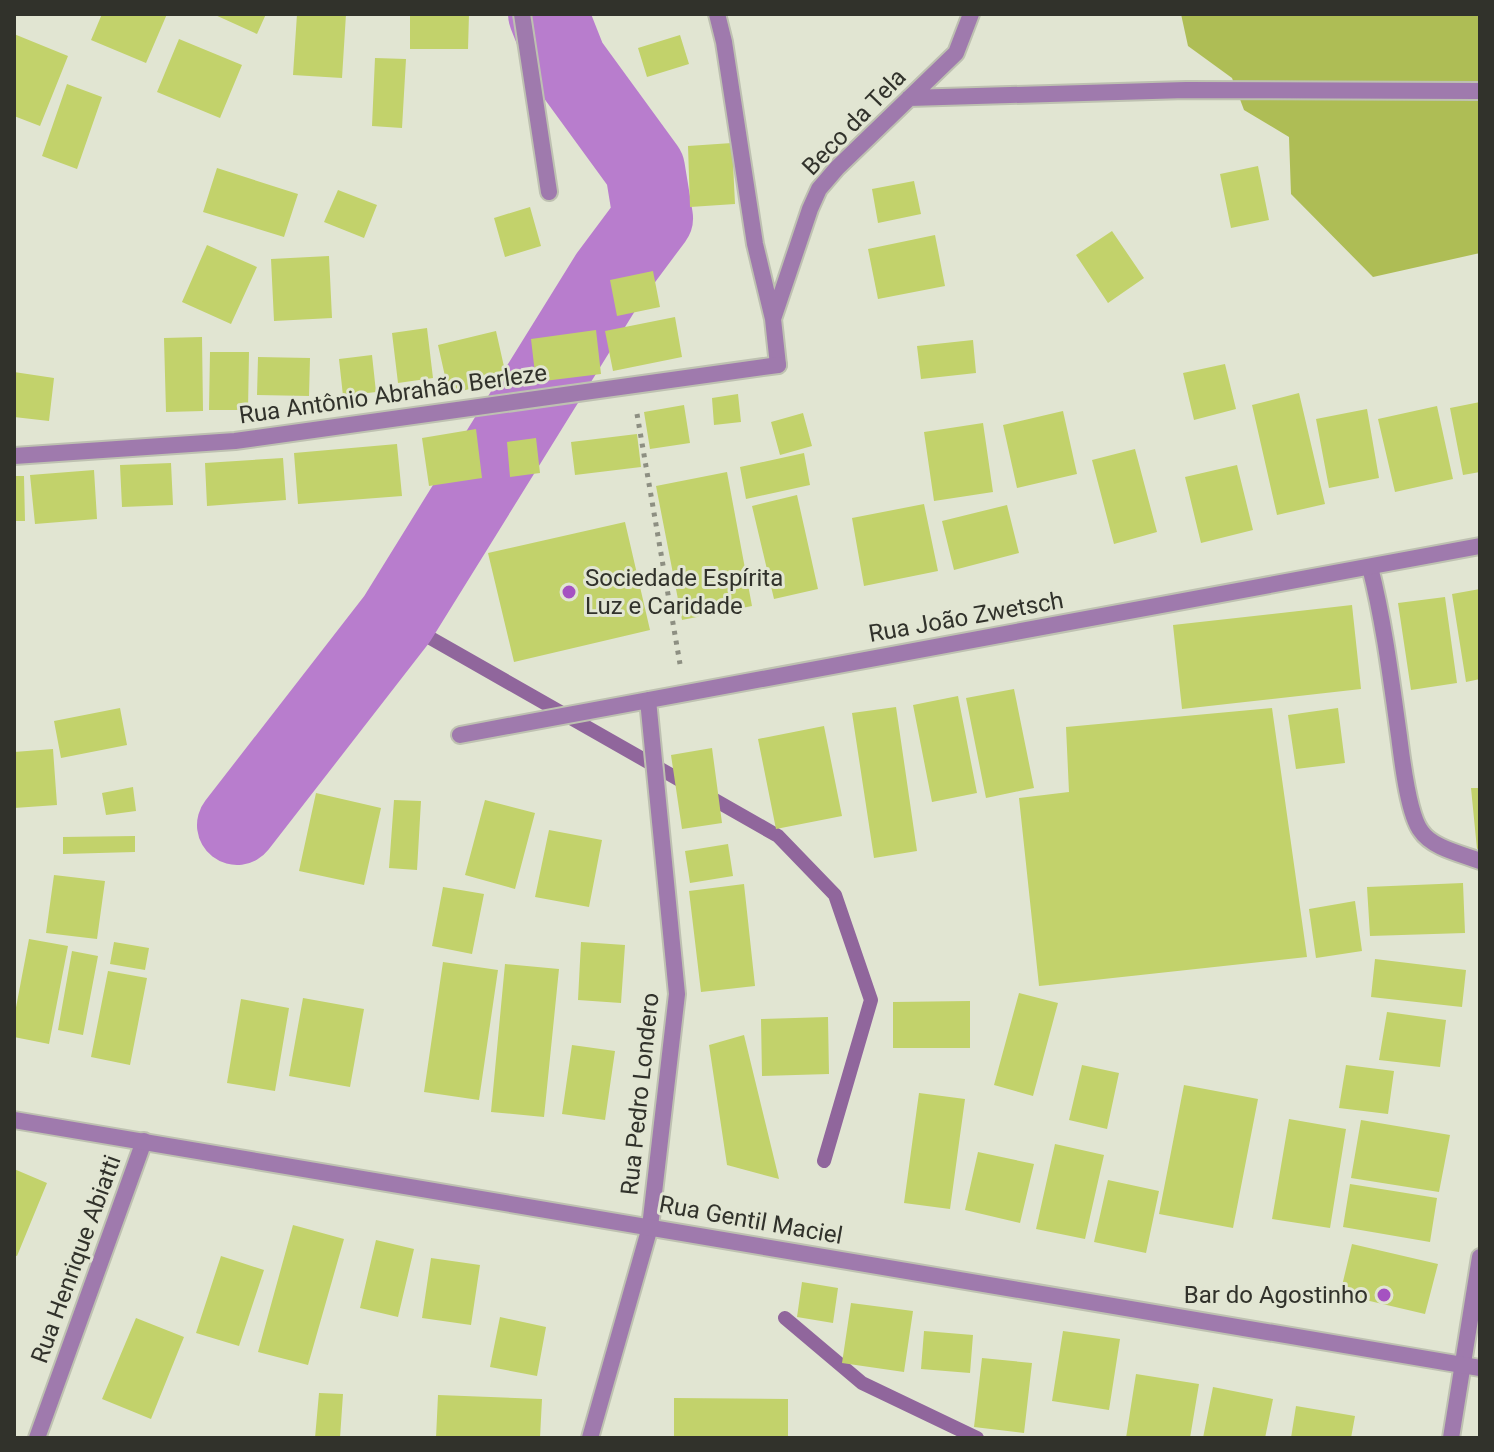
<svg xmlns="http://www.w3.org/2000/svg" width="1494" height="1452" font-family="Roboto,sans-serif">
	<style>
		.forest { fill: #aebd55 }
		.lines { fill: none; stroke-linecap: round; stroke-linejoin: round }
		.stream { stroke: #90669c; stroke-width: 14 }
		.river { stroke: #b87dcd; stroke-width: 80 }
		.building { fill: #c2d26b }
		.service-casing { stroke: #bec1b1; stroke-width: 20 }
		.minor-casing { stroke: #bec1b1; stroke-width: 20 }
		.tertiary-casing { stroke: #bec1b1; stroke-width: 20 }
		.path { stroke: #8d8f82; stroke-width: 5; stroke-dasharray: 4 6; stroke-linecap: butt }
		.service { stroke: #9f7aad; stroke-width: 16 }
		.minor { stroke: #9f7aad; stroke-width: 16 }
		.tertiary { stroke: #9f7aad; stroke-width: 16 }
		.poi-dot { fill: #a552c1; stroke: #e1e5d2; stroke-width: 3 }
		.labels { text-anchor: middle; stroke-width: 6; stroke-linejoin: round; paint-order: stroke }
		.street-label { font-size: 24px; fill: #31322b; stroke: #e1e5d2 }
		.poi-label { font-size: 24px; fill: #31322b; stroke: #e1e5d2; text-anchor: start }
	</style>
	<rect width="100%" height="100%" fill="#e1e5d2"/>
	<path class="forest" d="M1181 14H1480V253L1373 277 1291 194 1289 137 1244 110 1232 78 1188 46Z"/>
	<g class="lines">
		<path class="stream" d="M397 619 778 836 835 895 871 1000 824 1161
			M785 1318 862 1383 977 1438"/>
		<path class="river" d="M237 825 397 619 609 277 653 218 645 169 567 62 548 14"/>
	</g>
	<path class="building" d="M102 14H167L146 63 91 40Z
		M213 14H266L257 34Z
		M297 14H346L342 78 293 75Z
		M410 14H469L468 49H410Z
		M14 34 68 56 40 126 14 116Z
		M680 35 689 64 647 77 638 48Z
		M179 39 242 65 220 118 157 92Z
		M375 58 406 59 402 128 372 126Z
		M67 84 102 97 77 169 42 156Z
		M732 143 735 204 690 207 688 146Z
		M1258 166 1269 220 1231 228 1220 174Z
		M217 168 298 194 284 237 203 212Z
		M914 181 921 214 878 223 872 189Z
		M338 190 377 205 364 238 324 222Z
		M530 207 541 246 505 257 494 218Z
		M1112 231 1144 278 1108 303 1076 255Z
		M935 235 945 286 878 299 868 249Z
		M207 245 257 267 231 324 182 302Z
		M329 256 332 318 274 321 271 259Z
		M653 271 660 307 617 316 610 280Z
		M675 317 682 357 613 371 605 331Z
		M427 328 433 378 398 383 392 333Z
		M596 330 601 374 536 382 531 339Z
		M496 331 507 380 449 394 438 345Z
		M202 337 203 411 166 412 164 338Z
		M973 340 976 373 921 379 917 346Z
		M210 352H249L248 410H209Z
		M372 355 376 392 343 396 339 359Z
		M258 357 310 358 309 396 257 395Z
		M1225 364 1236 409 1194 420 1183 373Z
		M14 372 54 378 49 421 14 417Z
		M1299 393 1325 504 1277 515 1252 405Z
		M738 394 741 422 714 425 712 398Z
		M1480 402V472L1463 475 1450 408Z
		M684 405 690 443 650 449 644 412Z
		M1437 406 1453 479 1395 492 1378 419Z
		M1367 409 1379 478 1329 488 1316 419Z
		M1063 411 1077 474 1017 488 1003 425Z
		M803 413 812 446 780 455 771 422Z
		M983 423 993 492 934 501 924 432Z
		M476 429 482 478 429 486 422 438Z
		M637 434 641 467 575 475 571 442Z
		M536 438 540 473 510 477 507 442Z
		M397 444 402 496 298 504 294 453Z
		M1135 449 1157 532 1114 544 1092 460Z
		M804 453 810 485 746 499 740 467Z
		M283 458 286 500 207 506 205 463Z
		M171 463 173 505 122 507 120 465Z
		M1237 465 1253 530 1201 543 1185 477Z
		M94 470 97 519 35 524 30 475Z
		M727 472 752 606 682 620 656 486Z
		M14 476H24L25 521H14Z
		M797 495 818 589 774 599 752 506Z
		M924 504 938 571 864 586 852 518Z
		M1007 505 1019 553 954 570 942 521Z
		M625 522 650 630 514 662 488 553Z
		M1480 589V679L1466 682 1452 594Z
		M1445 597 1457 683 1411 690 1398 603Z
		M1352 605 1361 689 1182 709 1173 625Z
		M1014 689 1034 788 986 798 966 698Z
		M958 696 977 793 932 802 913 705Z
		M896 707 917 851 874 858 852 713Z
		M120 708 127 745 61 758 54 721Z
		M1272 708 1307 957 1039 986 1019 798 1069 792 1066 727Z
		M1338 708 1345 763 1296 769 1288 715Z
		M824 726 842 816 776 829 758 739Z
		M712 748 722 823 682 829 671 755Z
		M53 749 57 805 14 808V752Z
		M133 787 136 811 106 815 102 793Z
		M1471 788H1480V848L1477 849Z
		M316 793 381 808 364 885 299 871Z
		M394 800 421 801 417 870 389 868Z
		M485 800 535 813 515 889 465 875Z
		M549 830 602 840 589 907 535 897Z
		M135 836V852L63 854V837Z
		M728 844 733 876 690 883 685 851Z
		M54 875 105 881 97 939 46 933Z
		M1463 883 1465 933 1370 936 1367 887Z
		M744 884 755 986 701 992 689 891Z
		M443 887 484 894 472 954 432 946Z
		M1355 901 1362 951 1316 958 1309 909Z
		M29 939 68 946 49 1044 14 1037V1018Z
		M114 942 149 948 145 970 110 964Z
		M581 942 625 945 621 1003 578 1000Z
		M72 951 98 956 83 1035 58 1030Z
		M1375 959 1466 970 1462 1007 1371 997Z
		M443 962 498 970 479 1100 424 1092Z
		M505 964 559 969 544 1117 491 1112Z
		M108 971 147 978 130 1065 91 1057Z
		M1019 993 1058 1003 1033 1096 994 1085Z
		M303 998 364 1009 350 1087 289 1076Z
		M241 999 289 1008 275 1091 227 1083Z
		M970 1001V1048H893V1002Z
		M1387 1012 1446 1020 1440 1067 1379 1060Z
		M828 1017 829 1074 762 1076 761 1019Z
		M744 1035 779 1179 727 1165 709 1045Z
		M572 1045 615 1051 605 1120 562 1114Z
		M1082 1065 1119 1073 1107 1129 1069 1120Z
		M1346 1065 1394 1071 1388 1114 1339 1108Z
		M1184 1085 1258 1099 1233 1228 1159 1214Z
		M919 1093 965 1099 950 1209 904 1203Z
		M1289 1119 1346 1129 1330 1228 1272 1219Z
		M1361 1120 1450 1135 1439 1192 1351 1178Z
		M1055 1144 1104 1155 1085 1239 1036 1229Z
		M978 1152 1034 1164 1020 1223 965 1210Z
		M14 1169 47 1183 17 1256 14 1255Z
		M1108 1180 1159 1191 1146 1253 1094 1242Z
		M1350 1184 1437 1198 1430 1242 1343 1227Z
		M293 1225 344 1239 308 1365 258 1352Z
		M376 1240 414 1249 398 1317 360 1308Z
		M1352 1244 1438 1264 1425 1314 1340 1294Z
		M221 1256 264 1270 239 1346 196 1333Z
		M431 1258 480 1265 471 1325 422 1318Z
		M802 1282 838 1288 833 1323 797 1317Z
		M851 1303 913 1311 904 1372 842 1363Z
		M500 1317 546 1327 537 1376 490 1367Z
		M136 1318 184 1337 151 1419 102 1399Z
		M924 1331 973 1335 970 1373 921 1369Z
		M1063 1331 1120 1339 1109 1410 1052 1401Z
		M982 1358 1032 1363 1024 1433 974 1427Z
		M1136 1374 1199 1384 1190 1438H1126Z
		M1213 1387 1273 1399 1265 1438H1203Z
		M319 1393 343 1394 340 1438H315Z
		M438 1395 542 1399 540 1438H436Z
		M674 1398 788 1399V1438H674Z
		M1296 1406 1355 1416 1351 1438H1291Z"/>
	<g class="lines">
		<g class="service-casing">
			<path id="service" d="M522 14 549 192
				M717 14 724 42 755 244 773 319
				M909 98 1186 90 1478 91
				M778 365 773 319 810 209 819 189 837 168 956 53 971 14
				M1370 567C1384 622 1391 679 1399 736 1402 759 1408 814 1421 831 1432 848 1462 854 1480 861"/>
		</g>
		<g class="minor-casing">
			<path id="minor" d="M14 456 235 441 778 365
				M460 735 1480 546
				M37 1438 144 1141
				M590 1438 650 1227 677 994 648 700
				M1451 1438 1480 1257"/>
		</g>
		<g class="tertiary-casing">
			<path id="tertiary" d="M14 1120 1480 1368"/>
		</g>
		<path class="path" d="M637 414 680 664"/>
		<use href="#service" class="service"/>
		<use href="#minor" class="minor"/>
		<use href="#tertiary" class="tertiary"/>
	</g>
	<g class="poi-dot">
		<circle cx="569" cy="592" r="8"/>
		<circle cx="1384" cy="1295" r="8"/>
	</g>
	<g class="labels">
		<g class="street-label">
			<text transform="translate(854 122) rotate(-46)" y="8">Beco da Tela</text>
			<text transform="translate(393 394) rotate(-8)" y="8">Rua Antônio Abrahão Berleze</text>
			<text transform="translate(966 617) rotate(-10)" y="8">Rua João Zwetsch</text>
			<text transform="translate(640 1094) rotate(-84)" y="8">Rua Pedro Londero</text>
			<text transform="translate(751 1220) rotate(10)" y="8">Rua Gentil Maciel</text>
			<text transform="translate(76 1259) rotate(-70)" y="8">Rua Henrique Abiatti</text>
		</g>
		<g class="poi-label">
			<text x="585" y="586">Sociedade Espírita<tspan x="585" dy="28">Luz e Caridade</tspan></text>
			<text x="1368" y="1303" text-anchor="end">Bar do Agostinho</text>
		</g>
	</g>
	<rect width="1494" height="1452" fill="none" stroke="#31322b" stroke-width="32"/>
</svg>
